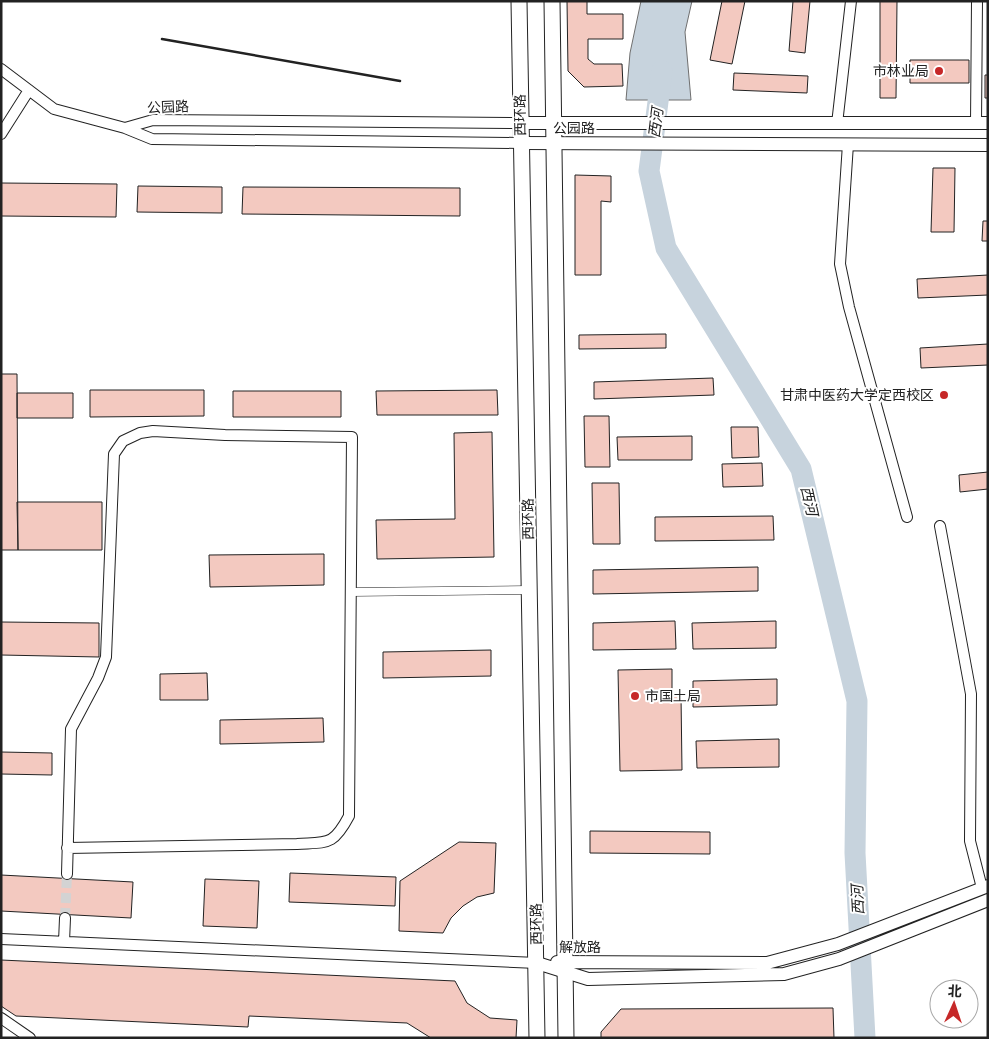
<svg xmlns="http://www.w3.org/2000/svg" width="989" height="1039" font-family="Overpass,'Noto Sans SC',sans-serif">
	<style>
		.water { fill: #c7d3dd; stroke: #6f6f6f }
		.lines { fill: none; stroke-linecap: round; stroke-linejoin: round }
		.river { stroke: #c7d3dd; stroke-width: 21 }
		.building { fill: #f3c9c0; stroke: #222 }
		.minor-tunnel { stroke: #d3d3d3; stroke-width: 10; stroke-dasharray: 10 5; stroke-linecap: butt }
		.pedestrian-casing { stroke: #222; stroke-width: 9 }
		.minor-casing { stroke: #222; stroke-width: 12 }
		.tertiary-casing { stroke: #222; stroke-width: 14 }
		.secondary-casing { stroke: #222; stroke-width: 17 }
		.pedestrian { stroke: #fff; stroke-width: 8 }
		.minor { stroke: #fff; stroke-width: 10 }
		.tertiary { stroke: #fff; stroke-width: 12 }
		.secondary { stroke: #fff; stroke-width: 15 }
		.wall { stroke: #222; stroke-width: 2.5 }
		.poi-dot { fill: #c62828; stroke: #fff; stroke-width: 2 }
		.labels { text-anchor: middle; stroke-width: 4; stroke-linejoin: round; paint-order: stroke }
		.poi-label { font-size: 14px; fill: #222; stroke: #fff; text-anchor: end }
		.street-label { font-size: 14px; fill: #222; stroke: #fff }
		.water-label { font-size: 15px; font-style: italic; fill: #222; stroke: #fff }
	</style>
	<rect width="100%" height="100%" fill="#fff"/>
	<path class="water" d="M641 1H692L685 32 691 100H626L630 53Z"/>
	<g class="lines">
		<path class="river" d="M662 71 649 171 666 248 801 469 857 701 855 853 865 1038"/>
	</g>
	<path class="building" d="M567 1H587V14H623V39H588V59L594 64H622L623 86 584 87 568 71Z
		M722 1H745L732 64 710 60Z
		M793 1H810L805 53 789 51Z
		M880 1H897L896 98H880Z
		M910 60H969V83H910Z
		M734 73 808 76 807 93 733 90Z
		M985 75H988V98H985Z
		M933 168H955L954 232H931Z
		M575 175 611 176V202L601 201V275H575Z
		M1 183 117 184 116 217 1 216Z
		M138 186 222 187V213L137 212Z
		M243 187 460 188V216L242 214Z
		M983 221H988V241H982Z
		M988 275V295L918 298 917 279Z
		M666 334V348L579 349V335Z
		M988 344V365L921 368 920 348Z
		M1 374H17L18 550H1Z
		M713 378 714 395 594 399V382Z
		M90 390H204V416L90 417Z
		M497 390 498 415H377L376 391Z
		M233 391H341V417H233Z
		M17 393H73V418H17Z
		M584 416H609L610 467H585Z
		M731 427H758L759 457 732 458Z
		M492 432 494 557 377 559 376 520 455 519 454 433Z
		M692 436V460H618L617 437Z
		M762 463 763 486 723 487 722 464Z
		M988 472V489L960 492 959 475Z
		M592 483H619L620 544H593Z
		M17 502H102V550H18Z
		M773 516 774 540 655 541V517Z
		M324 554V585L210 587 209 555Z
		M758 567V591L593 594V570Z
		M675 621 676 649 593 650V623Z
		M776 621V648L693 649 692 623Z
		M1 622 99 623V657L1 655Z
		M491 650V676L383 678V652Z
		M672 669V695H681L682 770 620 771 618 670Z
		M207 673 208 700H160V674Z
		M777 679V705L693 707V681Z
		M323 718 324 742 220 744V720Z
		M779 739V767L697 768 696 741Z
		M1 752 52 753V775L1 774Z
		M590 831 710 832V854L590 853Z
		M459 842 496 843 494 893 477 897 463 906 451 918 443 933 399 931 400 881Z
		M290 873 396 877 395 906 289 902Z
		M1 875 133 882 131 918 1 911Z
		M205 879 259 881 257 928 203 926Z
		M1 960 455 981 467 1003 490 1018 517 1020 516 1038H431L407 1023 249 1016 248 1027 16 1016 1 1006Z
		M833 1008 834 1038H601V1032L621 1009Z"/>
	<g class="lines">
		<path class="minor-tunnel" d="M65 918 67 874"/>
		<g class="pedestrian-casing">
			<path id="pedestrian" d="M351 592 529 590"/>
		</g>
		<g class="minor-casing">
			<path id="minor" d="M1 69 54 109 125 128 152 139 521 143
				M976 123 977 1
				M837 124 851 1
				M125 128 153 120 520 123
				M1 134 29 90
				M848 144 840 264 849 307 907 517
				M940 526 971 694 970 841 982 888
				M67 874 71 729 98 678 106 657 114 454 123 441 140 433 153 431 225 435 352 437 349 816C333 846 328 842 297 844L67 848
				M1 939 537 963
				M64 942 65 918
				M1 1018 30 1038"/>
		</g>
		<g class="tertiary-casing">
			<path id="tertiary" d="M520 123H988
				M521 143 988 145
				M557 962 767 963 838 944 988 886
				M537 963 588 979 784 974 839 959 988 900"/>
		</g>
		<g class="secondary-casing">
			<path id="secondary" d="M519 1 537 1038
				M552 1 566 1038"/>
		</g>
		<use href="#pedestrian" class="pedestrian"/>
		<use href="#minor" class="minor"/>
		<use href="#tertiary" class="tertiary"/>
		<use href="#secondary" class="secondary"/>
		<path class="wall" d="M162 39 400 81"/>
	</g>
	<g class="poi-dot">
		<circle cx="939" cy="71" r="5"/>
		<circle cx="944" cy="395" r="5"/>
		<circle cx="635" cy="696" r="5"/>
	</g>
	<g class="labels">
		<g class="poi-label">
			<text x="929" y="76">市林业局</text>
			<text x="934" y="400">甘肃中医药大学定西校区</text>
			<text x="645" y="701" text-anchor="start">市国土局</text>
		</g>
		<g class="street-label">
			<text transform="translate(168 107) rotate(-3)" y="5">公园路</text>
			<text transform="translate(520 115) rotate(-91)" y="5">西环路</text>
			<text x="574" y="133">公园路</text>
			<text transform="translate(528 519) rotate(-91)" y="5">西环路</text>
			<text transform="translate(536 924) rotate(-91)" y="5">西环路</text>
			<text x="580" y="952">解放路</text>
		</g>
		<g class="water-label">
			<text transform="translate(656 123) rotate(-83)" y="5">西河</text>
			<text transform="translate(809 501) rotate(77)" y="5">西河</text>
			<text transform="translate(858 900) rotate(-93)" y="5">西河</text>
		</g>
	</g>
	<rect width="989" height="1039" fill="none" stroke="#222222" stroke-width="5"/>
	<g transform="translate(954 1004) rotate(3)"><circle r="24" fill="#ffffff" stroke="#a7a7a7"/>
	<path d="M0-4L9 19L0 12L-9 19Z" fill="#c62828"/>
	<text y="-8" font-size="14" font-weight="bold" text-anchor="middle" fill="#222222">北</text>
	</g>
</svg>
